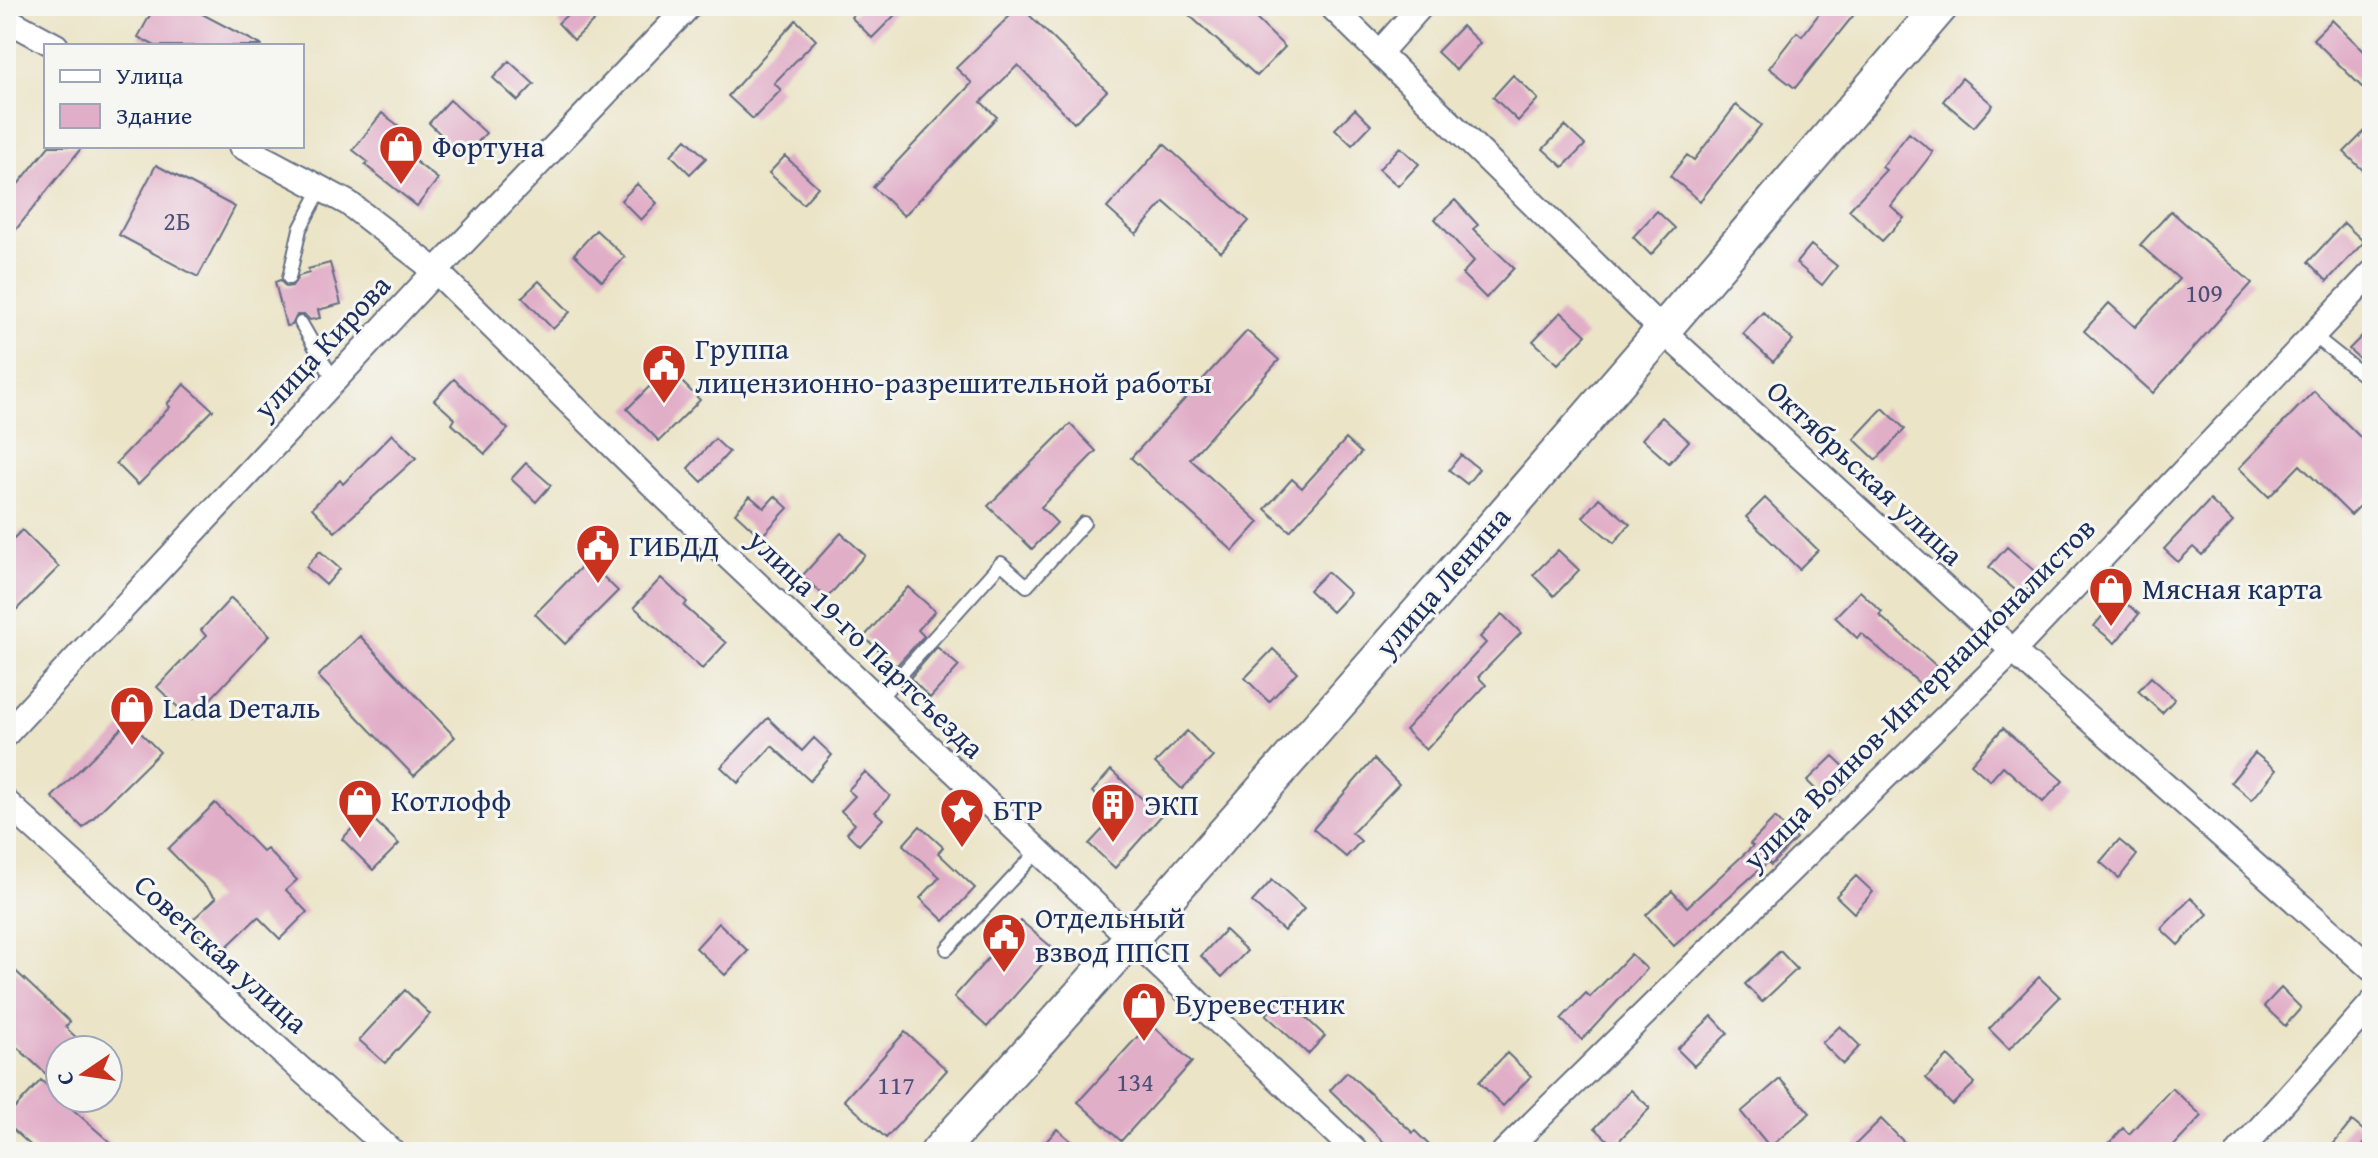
<svg xmlns="http://www.w3.org/2000/svg" width="2378" height="1158" font-family="'Gentium Book Plus',serif">
	<style>
		.building { fill: #e1aec8 }
		.lines { fill: none; stroke-linecap: round; stroke-linejoin: round }
		.lane-casing { stroke: #646e83; stroke-width: 16 }
		.street-casing { stroke: #646e83; stroke-width: 28 }
		.secondary-casing { stroke: #646e83; stroke-width: 38 }
		.lane { stroke: #fff; stroke-width: 12 }
		.street { stroke: #fff; stroke-width: 24 }
		.secondary { stroke: #fff; stroke-width: 34 }
		.labels { text-anchor: middle; stroke-width: 6; stroke-linejoin: round; paint-order: stroke }
		.number-label { font-size: 26px; fill: #4c4f78 }
		.poi-label { font-size: 30px; fill: #1b2f5e; stroke: #f6f6f2; text-anchor: start }
		.street-label { font-size: 30px; fill: #1b2f5e; stroke: #f6f6f2 }
	</style>
	<rect width="100%" height="100%" fill="#f6f6f2"/>
	<filter id="ink" filterUnits="userSpaceOnUse"><feTurbulence type="fractalNoise" baseFrequency=".0125" numOctaves="2"/><feDisplacementMap in="SourceGraphic" scale="16" xChannelSelector="R" yChannelSelector="G"/><feConvolveMatrix kernelMatrix="1 2 1 2 8 2 1 2 1" color-interpolation-filters="sRGB"/></filter>
	<filter id="wash" filterUnits="userSpaceOnUse"><feTurbulence type="fractalNoise" baseFrequency=".006" numOctaves="4" result="noise"/><feDisplacementMap in="SourceGraphic" scale="32" xChannelSelector="R" yChannelSelector="G"/><feGaussianBlur stdDeviation="1.8" result="paint"/><feColorMatrix in="noise" values="0 0 0 0 0 0 0 0 0 0 0 0 0 0 0 0 0 1.4 0 .05"/><feComposite in="paint" operator="in"/></filter>
	<g filter="url(#wash)">
		<rect width="100%" height="100%" fill="#ebe4c7"/>
		<g id="blocks">
			<path class="building" d="M155 6H187L263 46H155L138 37Z
				M577 6H589L599 16 574 40 558 23Z
				M862 6H904L872 38 851 17Z
				M1020 6 1107 91 1074 123 1018 65 981 102 997 117 904 216 873 187 972 83 956 68Z
				M1179 6H1243L1285 47 1257 76Z
				M1825 6H1861L1795 88 1769 68 1797 32 1802 36Z
				M796 20 816 40 774 83 781 90 753 119 728 96Z
				M2332 20 2372 59V97L2313 39Z
				M1462 26 1480 43 1456 70 1437 52Z
				M509 61 534 84 518 101 493 78Z
				M1513 75 1538 99 1518 121 1493 97Z
				M1962 78 1993 105 1974 127 1943 101Z
				M450 100 486 133 464 157 429 123Z
				M1736 105 1761 125 1700 201 1670 176 1687 155 1694 160Z
				M1355 109 1371 125 1352 145 1335 129Z
				M382 113 417 140 406 154 438 179 417 206 365 165 368 162 353 150Z
				M2372 124V179L2344 152Z
				M1565 126 1585 145 1563 167 1543 149Z
				M1909 133 1933 152 1891 206 1904 218 1882 241 1849 210 1886 170 1882 167Z
				M686 139 706 158 690 174 671 155Z
				M1164 144 1249 221 1221 252 1164 202 1136 234 1107 208Z
				M49 146H83L6 242V199Z
				M1400 147 1419 164 1398 186 1379 169Z
				M785 156 818 187 803 204 769 173Z
				M156 165 235 207 198 277 119 235Z
				M637 184 657 203 641 220 621 200Z
				M1455 200 1478 225 1473 229 1514 268 1486 298 1462 274 1474 261 1435 219Z
				M1657 211 1675 228 1651 255 1633 237Z
				M2171 211 2252 283 2153 393 2084 331 2109 303 2135 327 2179 279 2140 245Z
				M2344 223 2364 242 2327 281 2308 262Z
				M596 230 625 257 602 281 574 254Z
				M1811 245 1837 266 1822 285 1796 263Z
				M330 263 341 304 318 310 320 318 310 320 305 315H297L292 325 286 326 275 282 280 280 286 287 292 286 299 276 309 273 308 269Z
				M539 281 570 312 553 329 522 297Z
				M1561 312 1586 335 1558 364 1533 341Z
				M1763 312 1793 340 1773 362 1743 334Z
				M2372 326V370L2349 349Z
				M1247 331 1279 360 1190 459 1259 522 1233 551 1131 458Z
				M676 376 700 400 659 441 627 409 650 386 657 394Z
				M454 379 508 429 485 454 452 424 455 419 434 400Z
				M184 384 213 410 138 485 116 463 170 407 167 404Z
				M2314 391 2372 449V494L2351 515 2300 465 2269 497 2239 468Z
				M1883 408 1905 429 1876 460 1854 439Z
				M1662 417 1689 441 1669 463 1642 439Z
				M1070 424 1096 451 1041 507 1057 523 1032 549 988 506Z
				M392 434 416 458 335 532 312 508 340 480 343 484Z
				M715 439 729 452 702 482 688 468Z
				M1346 439 1361 453 1290 531 1265 509 1292 479 1302 488Z
				M1461 455 1479 469 1467 484 1449 470Z
				M526 463 551 485 536 502 511 479Z
				M750 496 764 508 775 496 788 508 761 537 735 513Z
				M1599 498 1630 524 1614 543 1583 517Z
				M1765 498 1818 550 1799 569 1746 517Z
				M2210 500 2233 522 2202 555 2193 547 2178 562 2164 549Z
				M22 530 59 567 6 620V546Z
				M841 533 865 555 827 598 802 576Z
				M2007 547 2040 576 2022 596 1989 567Z
				M1558 550 1579 570 1554 596 1533 575Z
				M320 551 340 569 326 585 306 567Z
				M587 561 618 591 565 644 535 614Z
				M1327 572 1350 593 1332 612 1309 590Z
				M661 578 687 602 684 606 726 643 702 669 634 607Z
				M908 587 935 611 918 630 924 636 896 666 864 637Z
				M1860 591 1882 612 1879 615 1941 670 1925 688 1861 633 1857 638 1835 617Z
				M2118 597 2139 614 2115 643 2094 626Z
				M231 598 270 635 191 720 157 687 206 636 201 630Z
				M1502 614 1521 633 1478 677 1486 685 1426 750 1405 730 1486 643 1480 637Z
				M360 636 455 737 414 776 318 676Z
				M937 647 959 666 930 698 910 678Z
				M1273 649 1297 672 1269 702 1245 678Z
				M2151 677 2175 699 2162 713 2138 691Z
				M768 718 802 751 814 738 832 755 810 781 772 746 738 783 721 767Z
				M129 721 160 752 83 828 52 797Z
				M2003 728 2063 781 2043 802 2003 766 1990 781 1971 764Z
				M1187 731 1213 757 1182 789 1155 763Z
				M2255 753 2276 770 2252 800 2231 782Z
				M1833 756 1854 776 1829 802 1807 781Z
				M1374 759 1399 784 1352 833 1361 841 1346 857 1313 829Z
				M1111 770 1161 816 1115 868 1089 844 1117 814 1092 792Z
				M865 772 890 796 875 812 883 819 859 845 847 833 855 824 841 811 855 796 848 790Z
				M215 803 263 852 267 849 297 880 286 890 307 912 280 939 258 917 218 955 188 924 216 898 168 849Z
				M367 813 399 844 373 870 342 839Z
				M1775 818 1796 839 1771 865 1768 862 1674 946 1646 915 1672 891 1687 907 1753 846 1750 844Z
				M920 826 943 847 938 853 975 888 944 921 920 898 940 877 903 845Z
				M2119 840 2137 855 2119 878 2100 862Z
				M1856 876 1873 892 1854 913 1836 896Z
				M1272 880 1304 909 1284 931 1252 902Z
				M2191 898 2208 914 2178 945 2161 929Z
				M1021 921 1055 950 987 1027 954 997Z
				M719 923 748 951 725 975 696 948Z
				M1225 930 1247 951 1222 977 1201 956Z
				M1780 951 1797 969 1762 1002 1745 984Z
				M1631 954 1647 969 1582 1040 1561 1019 1586 993 1590 997Z
				M6 962 70 1022 65 1027 79 1040 70 1050H60V1061L47 1075 6 1037Z
				M2039 977 2060 997 2009 1049 1989 1029Z
				M2281 988 2301 1008 2285 1026 2264 1006Z
				M405 990 430 1014 385 1063 359 1040Z
				M1283 996 1325 1036 1308 1054 1266 1015Z
				M1712 1016 1728 1033 1694 1066 1677 1049Z
				M1150 1023 1192 1062 1121 1141 1078 1102Z
				M1840 1026 1860 1046 1843 1064 1822 1043Z
				M905 1032 947 1070 886 1138 844 1100Z
				M1507 1053 1531 1076 1503 1106 1479 1082Z
				M1948 1056 1975 1083 1952 1105 1926 1078Z
				M1347 1072 1413 1133 1415 1131 1436 1152H1394L1330 1090Z
				M1780 1079 1810 1113 1770 1147 1741 1112Z
				M41 1080 60 1098 121 1152H38L6 1123V1118Z
				M2172 1088 2202 1116 2168 1152H2101L2123 1128 2129 1134Z
				M1631 1090 1650 1108 1614 1146 1595 1128Z
				M1881 1119 1914 1152H1848Z
				M2352 1121 2370 1136 2358 1152H2327Z
				M1057 1129 1084 1152H1037Z"/>
		</g>
	</g>
	<g filter="url(#ink)">
		<use href="#blocks" fill-opacity="0" stroke="#646e83" stroke-width="2"/>
		<g class="lines">
			<g class="lane-casing">
				<path id="lane" d="M289 278 300 229 321 189
					M301 323 335 382
					M2313 335 2372 382
					M878 700 1001 563 1027 586 1084 523
					M947 949 1038 851"/>
			</g>
			<g class="street-casing">
				<path id="street" d="M1331 6 1663 331 2013 651 2372 969
					M6 19 56 46
					M1379 53 1421 6
					M241 146 348 203 436 271 662 494 1356 1152
					M6 734 436 271 689 6
					M6 802 392 1152
					M1504 1152 2013 651 2372 273
					M2239 1152 2372 1003"/>
			</g>
			<g class="secondary-casing">
				<path id="secondary" d="M938 1152C1280 777 1611 392 1941 6"/>
			</g>
			<use href="#lane" class="lane"/>
			<use href="#street" class="street"/>
			<use href="#secondary" class="secondary"/>
		</g>
	</g>
	<defs>
		<g id="shop-pin" transform="scale(2.3)"><path d="M0 17L-7.5 6A9.5 9.5 0 1 1 7.5 6Z" fill="#c8321e" stroke="#f6f6f2"/><path d="M-5-2.5h2.3a2.7 3.5 0 0 1 5.4 0H5L5.5 6h-11ZM-1.5-2.5h3a1.5 2.3 0 0 0-3 0Z" fill="#fff"/></g>
		<g id="civic-pin" transform="scale(2.3)"><path d="M0 17L-7.5 6A9.5 9.5 0 1 1 7.5 6Z" fill="#c8321e" stroke="#f6f6f2"/><path d="M-.6-6.5H3V-4.5H.6V-3L4-1V1h2V6H-6V1h2V-1L-.6-3ZM-1.2 2.5V6h2.4V2.5Z" fill="#fff"/></g>
		<g id="building-pin" transform="scale(2.3)"><path d="M0 17L-7.5 6A9.5 9.5 0 1 1 7.5 6Z" fill="#c8321e" stroke="#f6f6f2"/><path d="M-4-6H4V6H1V3H-1V6H-4ZM-2.5-4.3h1.7v1.8h-1.7ZM.8-4.3h1.7v1.8H.8ZM-2.5-1h1.7V.8h-1.7ZM.8-1h1.7V.8H.8Z" fill="#fff"/></g>
		<g id="sight-pin" transform="scale(2.3)"><path d="M0 17L-7.5 6A9.5 9.5 0 1 1 7.5 6Z" fill="#c8321e" stroke="#f6f6f2"/><path d="M0-6L1.8-2.2L6-1.7L2.9 1.2L3.7 5.4L0 3.3L-3.7 5.4L-2.9 1.2L-6-1.7L-1.8-2.2Z" fill="#fff"/></g>
	</defs>
	<g fill-rule="evenodd">
		<use href="#shop-pin" x="401" y="147"/>
		<use href="#civic-pin" x="664" y="366"/>
		<use href="#civic-pin" x="598" y="546"/>
		<use href="#shop-pin" x="2111" y="589"/>
		<use href="#shop-pin" x="132" y="708"/>
		<use href="#shop-pin" x="360" y="801"/>
		<use href="#building-pin" x="1113" y="805"/>
		<use href="#sight-pin" x="962" y="810"/>
		<use href="#civic-pin" x="1004" y="935"/>
		<use href="#shop-pin" x="1144" y="1004"/>
	</g>
	<g class="labels">
		<g class="number-label">
			<text x="177" y="230">2Б</text>
			<text x="2204" y="302">109</text>
			<text x="1135" y="1091">134</text>
			<text x="896" y="1094">117</text>
		</g>
		<g class="poi-label">
			<text x="432" y="157">Фортуна</text>
			<text x="695" y="359">Группа<tspan x="695" dy="34">лицензионно-разрешительной работы</tspan></text>
			<text x="629" y="556">ГИБДД</text>
			<text x="2142" y="599">Мясная карта</text>
			<text x="163" y="718">Lada Dеталь</text>
			<text x="391" y="811">Котлофф</text>
			<text x="1144" y="815">ЭКП</text>
			<text x="993" y="820">БТР</text>
			<text x="1035" y="928">Отдельный<tspan x="1035" dy="34">взвод ППСП</tspan></text>
			<text x="1175" y="1014">Буревестник</text>
		</g>
		<g class="street-label">
			<text transform="translate(322 347) rotate(-47)" y="10">улица Кирова</text>
			<text transform="translate(1865 473) rotate(43)" y="10">Октябрьская улица</text>
			<text transform="translate(1443 582) rotate(-49)" y="10">улица Ленина</text>
			<text transform="translate(866 644) rotate(44)" y="10">улица 19-го Партсъезда</text>
			<text transform="translate(1919 694) rotate(-45)" y="10">улица Воинов-Интернационалистов</text>
			<text transform="translate(221 954) rotate(42)" y="10">Советская улица</text>
		</g>
	</g>
	<rect width="2378" height="1158" fill="none" stroke="#f6f6f2" stroke-width="32"/>
	<rect x="44" y="44" width="260" height="104" fill="#f6f6f2" stroke="#9ea6b7" stroke-width="2"/>
	<rect x="60" y="70" width="40" height="12" fill="#ffffff" stroke="#9ea6b7" stroke-width="2"/>
	<text x="116" y="84" font-size="24" fill="#1b2f5e">Улица</text>
	<rect x="60" y="104" width="40" height="24" fill="#e1aec8" stroke="#9ea6b7" stroke-width="2"/>
	<text x="116" y="124" font-size="24" fill="#1b2f5e">Здание</text>
	<g transform="translate(84 1074) rotate(257)"><circle r="38" fill="#f6f6f2" stroke="#9ea6b7" stroke-width="2"/>
	<path d="M0-6L14 30L0 20L-14 30Z" fill="#c8321e"/>
	<text y="-12" font-size="22" font-weight="bold" text-anchor="middle" fill="#1b2f5e">С</text>
	</g>
</svg>
